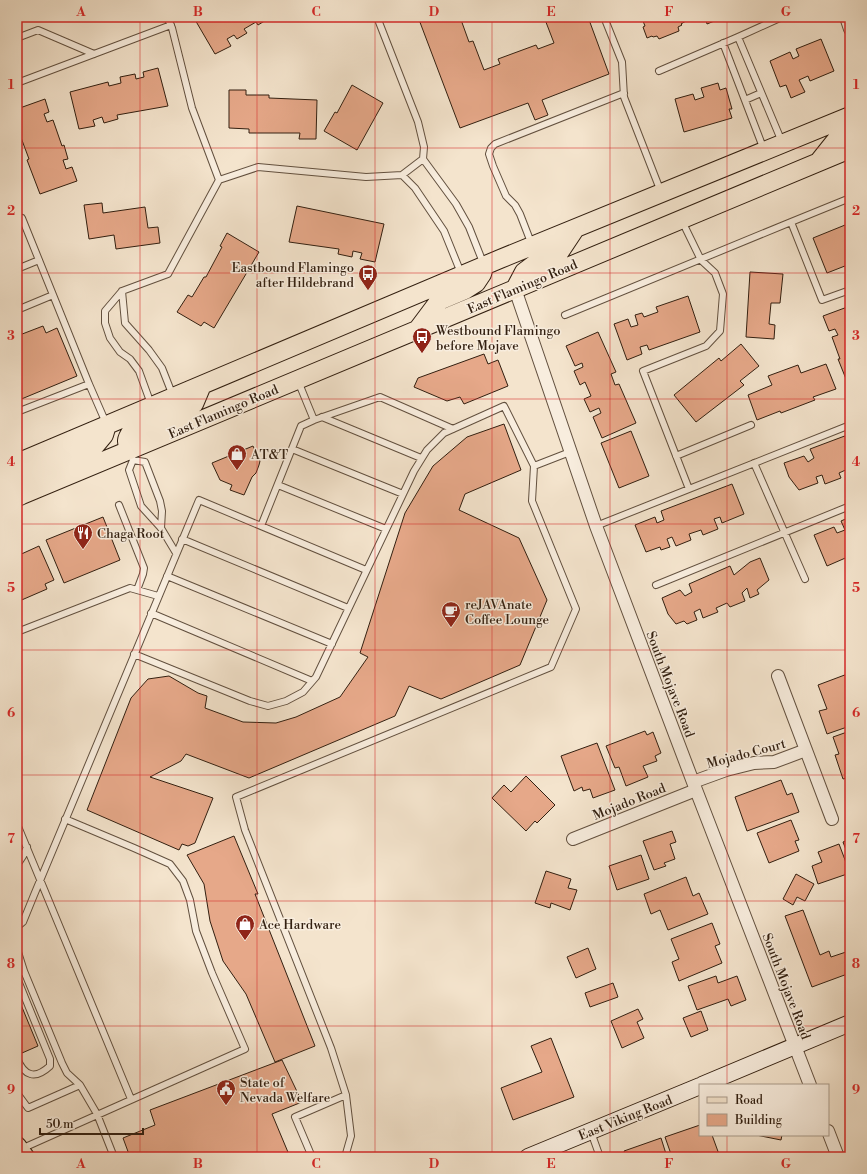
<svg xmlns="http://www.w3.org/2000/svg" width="867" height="1174" font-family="'Libre Bodoni',serif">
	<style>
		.building { fill: #e6a889; stroke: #321f10 }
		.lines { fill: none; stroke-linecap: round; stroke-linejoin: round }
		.lane-casing { stroke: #62503f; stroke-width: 8 }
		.street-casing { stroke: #62503f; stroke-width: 14 }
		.secondary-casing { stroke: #321f10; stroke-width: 18 }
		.primary-casing { stroke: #321f10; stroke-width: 20 }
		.lane { stroke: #f8edde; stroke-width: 6 }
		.street { stroke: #f8edde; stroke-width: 12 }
		.secondary { stroke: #f8edde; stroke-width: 16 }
		.primary { stroke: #f4e4cd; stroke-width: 18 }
		.grid { fill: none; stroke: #d62828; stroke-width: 1; stroke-opacity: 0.55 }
		.labels { text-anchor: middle; stroke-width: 3; stroke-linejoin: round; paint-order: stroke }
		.poi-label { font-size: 13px; fill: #321f10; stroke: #f8edde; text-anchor: start }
		.street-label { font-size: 13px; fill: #321f10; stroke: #f8edde }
		.neatline { fill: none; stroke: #d62828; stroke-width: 1.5 }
		.grid-label { font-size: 13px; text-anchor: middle; font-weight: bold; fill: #d62828 }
	</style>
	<rect width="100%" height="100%" fill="#f4e4cd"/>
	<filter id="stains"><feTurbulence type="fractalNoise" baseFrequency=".005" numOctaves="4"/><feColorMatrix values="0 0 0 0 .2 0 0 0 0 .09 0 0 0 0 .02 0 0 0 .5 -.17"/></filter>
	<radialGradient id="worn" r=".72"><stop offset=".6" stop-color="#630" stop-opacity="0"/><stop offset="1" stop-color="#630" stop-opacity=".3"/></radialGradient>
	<path class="building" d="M195 17H271L258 25 256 22 244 29 247 33 237 39 234 35 227 39 231 46 215 54 194 18Z
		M418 17H460L469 42 473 41 484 70 500 64 498 59 536 45 538 49 554 43 544 17H588L609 74 542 100 548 115 535 120 528 103 460 128Z
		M650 17H685L686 21 681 24 682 25 678 27 679 31 659 39 657 36 653 37 652 36 647 38 643 27 645 26 643 21 651 18Z
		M705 17H724L707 24Z
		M821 39 834 71 810 81 808 76 799 80 805 92 791 98 786 85 780 87 770 61 790 52 793 59 799 56 796 49Z
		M158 68 168 106 117 115 118 119 104 123 102 117 93 120 95 126 79 129 70 92 108 82 109 86 121 83 120 77 135 74 136 79 144 77 143 72Z
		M718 83 720 90 726 88 732 109H729L732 118 684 132 675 99 693 94 695 100 704 97 701 88Z
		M352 85 383 103 357 150 324 131 335 112 337 113Z
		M229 90H246V95H269V98L317 100 316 139H299L300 133H249V129L229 128Z
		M45 99 49 112 44 114 47 122 53 120 62 146 64 145 68 159 63 160 66 169 72 167 77 181 40 194 27 160 29 159 17 127V109Z
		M102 203 103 213 145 207 148 228 158 227 160 243 116 249 114 235 89 239 84 205Z
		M297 206 384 224 375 262 360 259 362 253 353 251 352 257 338 254 339 249 289 242Z
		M850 223V264L827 273 813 238Z
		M227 233 259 252 214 328 204 322 201 326 177 312 188 295 192 297 204 277H206L222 247 220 246Z
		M750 272 783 274 780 303H771L769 324 775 325 774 339 746 337Z
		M688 296 700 332 649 350 647 345 640 347 642 354 627 360 614 324 628 319 631 327 638 325 635 315 642 313 644 317 658 312 656 307Z
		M850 306V389L838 359H840L832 337 838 335 835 329 829 331 823 316Z
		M43 326 46 333 57 328 77 376 19 400 17 395V336Z
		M598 332 616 372 611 374 615 385 619 384 636 423 602 438 593 417 601 413 599 408 590 412 584 399 591 396 585 382 580 385 574 371 583 367 582 363 575 366 566 346Z
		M741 344 759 366 740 381 744 385 696 422 674 395 719 358 721 361Z
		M484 354 488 364 498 360 508 386 464 404 460 397 447 401 414 387 418 378Z
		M826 364 836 389 813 397 815 400 781 413 780 411 757 420 748 395 772 385 768 376 798 365 801 373Z
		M504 424 521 470 465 494 459 510 519 538 547 600 520 665 441 699 409 686 395 716 249 778 186 754 181 761 150 777 213 798 195 843 188 846 182 844 179 850 87 810 131 698 148 679 169 676 198 693 207 696 205 708 243 722 276 723 296 717 340 697 368 657 360 653 405 513 433 466 467 437Z
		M631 431 649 476 619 488 601 443Z
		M850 434V468L839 473 841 478 825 484 822 475 816 477 818 483 799 490 789 477 784 463 804 456 808 462 814 458 810 449Z
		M253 446 260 461 259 465 256 473 252 477 244 495 230 490 232 485 220 480 212 463Z
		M732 484 744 514 722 523 720 517 714 519 718 529 703 535 701 530 689 534 691 540 676 546 672 537 667 539 670 547 661 550 660 547 646 552 635 525 655 517 657 523 664 520 661 511Z
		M103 517 120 560 64 583 46 540Z
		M850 517V556L827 566 814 535 834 527 837 533 845 530 841 521Z
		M39 546 54 580 45 584 47 589 17 602V556Z
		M760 558 769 580 757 590 759 594 750 598 747 588 742 593 745 601 730 607 727 603 716 608 718 612 703 618 700 609 694 612 697 620 687 624 684 621 676 624 668 614 662 598 680 590 685 596 692 592 689 584 730 566 734 575 750 562Z
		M850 673V726L827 734 819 711 827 709 818 685Z
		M645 731 647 735 653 732 661 753 655 756 657 761 643 766 648 777 626 786 619 767 615 768 606 746Z
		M850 731V777L843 779 835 755 839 754 833 737Z
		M597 743 615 790 593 798 590 789 583 791 582 787 574 791 561 756Z
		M526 776 555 805 537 823 535 821 526 831 492 798 504 785 511 792Z
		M781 780 787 795 792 793 799 812 747 831 735 797Z
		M791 820 799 840 795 841 799 851 769 863 757 833Z
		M672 831 676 842 670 844 675 859 664 863 666 866 654 870 643 841Z
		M234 836 258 894H255L315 1046 275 1062 246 994 223 961 210 921 204 884 187 855Z
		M850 839V860L843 842Z
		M839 844 850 873 818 884 812 866 822 862 818 852Z
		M641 855 649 879 617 890 609 866Z
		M546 871 571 879 568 888 577 890 570 910 551 903 550 908 535 903Z
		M796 874 814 884 805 901 797 897 793 905 783 899Z
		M686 877 693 896 699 893 708 914 668 930 660 910 651 914 644 894Z
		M803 910 820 955 829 951 831 957 846 952 850 962V973L812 987 785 916Z
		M712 923 720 944 715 946 722 963 679 981 672 962 679 959 671 939Z
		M588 948 596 969 576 978 567 957Z
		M716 976 718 983 737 976 746 1000 731 1006 728 999 697 1010 688 986Z
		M613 983 618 997 590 1007 585 993Z
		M17 995 38 1046 22 1053 17 1040Z
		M638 1009 643 1019 637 1022 644 1038 622 1048 611 1021Z
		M701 1011 708 1030 691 1037 683 1018Z
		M551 1038 574 1097 513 1120 501 1088 542 1072 531 1046Z
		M282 1060 302 1102 272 1114 290 1157H130L123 1138 155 1125 150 1110Z
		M700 1125V1135H712L720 1157H672L665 1137Z
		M756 1135H782L781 1140Z
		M661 1138 667 1157H626L624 1151Z"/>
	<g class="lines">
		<g class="lane-casing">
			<path id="lane" d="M167 17 172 28 192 108 219 180
				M604 17 622 62 624 97 661 192
				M738 37 782 142
				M17 38 38 30 94 54
				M723 43 764 150
				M659 71 738 37 782 17
				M17 83 171 25
				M745 100 761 93
				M423 159 456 204 469 227 484 265
				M402 175 415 188 444 231 461 273
				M850 198 791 222 822 300 850 290
				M17 220 22 218 89 384 106 423
				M682 221 701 260 715 273 723 294 720 331 706 346 643 371 689 489 850 425
				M532 245 520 214 515 205 506 196 493 166 489 154 491 148 495 144 624 93
				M17 269 39 260
				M122 291 125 323 149 350 162 368 173 396
				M17 310 53 295
				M565 315 791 222
				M298 381 314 420
				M151 404 139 371 130 359 120 352 110 338 105 323V311L122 291 168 274 219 180 258 167 366 177 402 175 423 159 424 147 418 122 377 17
				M17 412 89 384
				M322 417 421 458
				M292 449 403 494
				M130 452 133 460 129 470 141 506 161 528 176 553
				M676 456 751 425
				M133 460 145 462 160 501 162 511 161 528
				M754 463 805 579
				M534 466 570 452
				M278 485 386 529
				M119 505 144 568 143 574 137 590
				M261 526 301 426 314 420 380 397 453 429
				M596 526 689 489
				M182 539 348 608
				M167 576 332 644
				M656 585 850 506
				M151 613 312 681
				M17 632 130 588 158 596
				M134 654 250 701 268 706 286 701 303 692 316 677 414 471 427 450 444 433 504 406 534 466 532 501 576 609 551 667 236 797 245 830 331 1048 346 1095 351 1136 345 1157
				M17 824 131 1099
				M17 865 23 856 27 847
				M17 927 23 922 34 895 199 500 366 570
				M17 949 24 971
				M17 974 24 971 62 1063 67 1073 80 1085 97 1114 114 1157
				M17 978 50 1059V1066C35 1080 24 1076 17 1058
				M17 1093 28 1108 80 1085
				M591 1132 600 1157
				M21 1149 245 1049 212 973 196 931 190 900 183 881 170 864 134 848 65 819
				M312 1157 295 1117 346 1095"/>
		</g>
		<g class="street-casing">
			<path id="street" d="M846 17 850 29
				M515 289 596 526 693 782 810 1085
				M778 676 832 819
				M693 782 726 770 754 763 774 762 806 750
				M573 839 696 790
				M828 1131 838 1157"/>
		</g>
		<g class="secondary-casing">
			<path id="secondary" d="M702 1085 850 1023
				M528 1157 700 1086"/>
		</g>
		<g class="primary-casing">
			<path id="primary" d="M820 160 840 135 850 131
				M515 289 524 272 536 263 559 253 575 229
				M418 329 439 301 465 290 476 283 482 274 484 267
				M129 450C126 442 126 439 131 432L194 404 202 385
				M17 463 500 259 850 116
				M20 496 29 476 94 447 104 435 107 425
				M17 497 850 149
				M17 1146 25 1157"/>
		</g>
		<use href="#lane" class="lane"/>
		<use href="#street" class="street"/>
		<use href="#secondary" class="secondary"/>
		<use href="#primary" class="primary"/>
	</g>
	<path class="grid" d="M140 17V1157M257 17V1157M375 17V1157M492 17V1157M610 17V1157M727 17V1085M17 148H850M17 273H850M17 399H850M17 524H850M17 650H850M17 775H850M17 901H850M17 1026H850M727 1135V1157"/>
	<defs>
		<g id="bus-pin" transform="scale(1)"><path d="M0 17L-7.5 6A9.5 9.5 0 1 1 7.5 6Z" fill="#8f2418" stroke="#f8edde"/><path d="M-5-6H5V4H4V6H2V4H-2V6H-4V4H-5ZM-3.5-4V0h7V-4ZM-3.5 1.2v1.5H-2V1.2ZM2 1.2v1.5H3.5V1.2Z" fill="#fff"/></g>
		<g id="shop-pin" transform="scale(1)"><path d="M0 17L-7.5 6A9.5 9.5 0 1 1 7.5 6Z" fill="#8f2418" stroke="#f8edde"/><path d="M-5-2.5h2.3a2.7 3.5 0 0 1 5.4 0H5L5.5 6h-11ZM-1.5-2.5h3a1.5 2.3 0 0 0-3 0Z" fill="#fff"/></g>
		<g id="restaurant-pin" transform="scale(1)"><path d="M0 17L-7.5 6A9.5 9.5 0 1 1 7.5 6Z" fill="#8f2418" stroke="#f8edde"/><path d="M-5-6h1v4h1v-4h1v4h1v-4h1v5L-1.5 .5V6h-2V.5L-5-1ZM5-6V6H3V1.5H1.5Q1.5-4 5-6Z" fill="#fff"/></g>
		<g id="cafe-pin" transform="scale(1)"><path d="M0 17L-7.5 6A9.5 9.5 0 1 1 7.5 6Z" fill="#8f2418" stroke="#f8edde"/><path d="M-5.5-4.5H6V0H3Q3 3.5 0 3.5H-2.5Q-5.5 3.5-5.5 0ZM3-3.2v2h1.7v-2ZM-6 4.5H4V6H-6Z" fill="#fff"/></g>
		<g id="civic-pin" transform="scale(1)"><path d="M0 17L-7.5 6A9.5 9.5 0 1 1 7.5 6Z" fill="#8f2418" stroke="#f8edde"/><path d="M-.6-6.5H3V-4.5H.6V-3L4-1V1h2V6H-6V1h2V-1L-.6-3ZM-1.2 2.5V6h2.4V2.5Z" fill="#fff"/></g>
	</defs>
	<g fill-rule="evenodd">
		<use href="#bus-pin" x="368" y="274"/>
		<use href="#bus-pin" x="422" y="337"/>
		<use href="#shop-pin" x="237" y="454"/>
		<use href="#restaurant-pin" x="83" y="533"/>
		<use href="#cafe-pin" x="451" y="611"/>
		<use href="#shop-pin" x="245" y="924"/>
		<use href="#civic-pin" x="226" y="1089"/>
	</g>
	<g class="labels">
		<g class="poi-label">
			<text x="354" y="272" text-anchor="end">Eastbound Flamingo<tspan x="354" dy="15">after Hildebrand</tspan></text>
			<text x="436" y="335">Westbound Flamingo<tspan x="436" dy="15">before Mojave</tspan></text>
			<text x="251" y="459">AT&amp;T</text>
			<text x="97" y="538">Chaga Root</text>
			<text x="465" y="609">reJAVAnate<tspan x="465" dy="15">Coffee Lounge</tspan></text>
			<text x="259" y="929">Ace Hardware</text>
			<text x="240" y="1087">State of<tspan x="240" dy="15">Nevada Welfare</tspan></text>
		</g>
		<g class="street-label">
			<text transform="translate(522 286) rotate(-23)" y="5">East Flamingo Road</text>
			<text transform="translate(223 411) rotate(-23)" y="5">East Flamingo Road</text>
			<text transform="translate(671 684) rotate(69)" y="5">South Mojave Road</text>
			<text transform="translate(746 753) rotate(-15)" y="5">Mojado Court</text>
			<text transform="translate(629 801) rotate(-22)" y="5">Mojado Road</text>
			<text transform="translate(787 986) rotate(69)" y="5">South Mojave Road</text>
			<text transform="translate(625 1117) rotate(-22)" y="5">East Viking Road</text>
		</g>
	</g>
	<rect width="867" height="1174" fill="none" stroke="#f4e4cd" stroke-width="44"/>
	<rect x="699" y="1084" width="130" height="52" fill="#f8edde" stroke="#a99b8c"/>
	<rect x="707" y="1097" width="20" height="6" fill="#f4e4cd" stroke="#a99b8c"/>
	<text x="735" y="1104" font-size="12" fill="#321f10">Road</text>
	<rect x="707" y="1114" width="20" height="12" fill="#e6a889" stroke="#a99b8c"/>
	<text x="735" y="1124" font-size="12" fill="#321f10">Building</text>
	<path d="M40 1128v6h103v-6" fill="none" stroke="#321f10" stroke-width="2"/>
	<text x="46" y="1128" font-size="12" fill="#321f10" stroke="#f8edde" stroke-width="3" paint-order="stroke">50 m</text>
	<rect x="22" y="22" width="823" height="1130" class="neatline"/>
	<g class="grid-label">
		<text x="81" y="16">A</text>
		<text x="198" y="16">B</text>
		<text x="316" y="16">C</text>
		<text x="434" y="16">D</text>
		<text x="551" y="16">E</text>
		<text x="669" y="16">F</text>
		<text x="786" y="16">G</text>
		<text x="11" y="89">1</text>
		<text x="856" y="89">1</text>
		<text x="11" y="215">2</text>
		<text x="856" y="215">2</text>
		<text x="11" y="340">3</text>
		<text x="856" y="340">3</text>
		<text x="11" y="466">4</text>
		<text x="856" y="466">4</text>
		<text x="11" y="592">5</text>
		<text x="856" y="592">5</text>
		<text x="11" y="717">6</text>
		<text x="856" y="717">6</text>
		<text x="11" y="843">7</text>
		<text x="856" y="843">7</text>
		<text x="11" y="968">8</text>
		<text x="856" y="968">8</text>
		<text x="11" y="1094">9</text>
		<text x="856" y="1094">9</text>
		<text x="81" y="1168">A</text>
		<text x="198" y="1168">B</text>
		<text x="316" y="1168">C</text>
		<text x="434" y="1168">D</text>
		<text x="551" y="1168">E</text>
		<text x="669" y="1168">F</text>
		<text x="786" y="1168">G</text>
	</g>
	<rect width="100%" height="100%" filter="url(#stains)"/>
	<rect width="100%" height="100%" fill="url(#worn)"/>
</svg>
